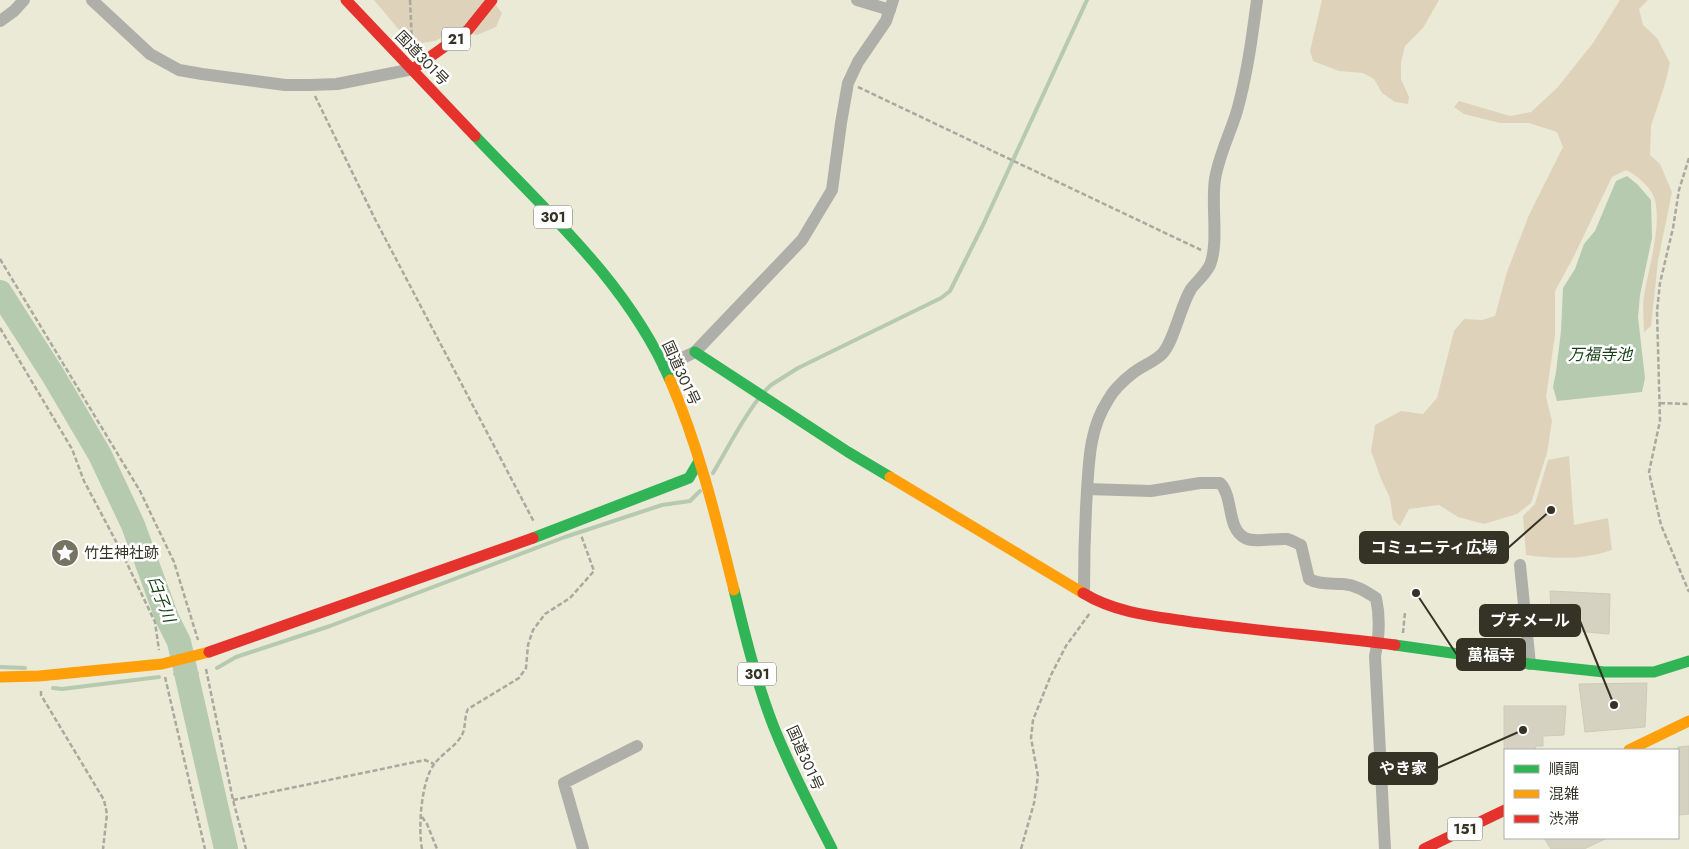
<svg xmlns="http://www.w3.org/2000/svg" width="1689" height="849" font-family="Jost,'Noto Sans JP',sans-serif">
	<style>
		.green { fill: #dfd2bb }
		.water { fill: #b6caaf }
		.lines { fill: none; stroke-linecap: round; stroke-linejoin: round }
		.stream { stroke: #b6caaf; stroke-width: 4 }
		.river { stroke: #b6caaf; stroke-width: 24 }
		.building { fill: #d5d2c2; stroke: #cdcaba }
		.path { stroke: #a8a9a0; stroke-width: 2.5; stroke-dasharray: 5 2.5; stroke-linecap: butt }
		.street { stroke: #afafa9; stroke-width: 12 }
		.fast { stroke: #30b455; stroke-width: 11 }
		.slow { stroke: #ff9f0a; stroke-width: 11 }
		.jam { stroke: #e5322d; stroke-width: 11 }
		.labels { text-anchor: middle; stroke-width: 5; stroke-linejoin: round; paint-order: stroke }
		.shield { fill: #fff; stroke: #717067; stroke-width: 1 }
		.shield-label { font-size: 14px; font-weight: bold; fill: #343326 }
		.street-label { font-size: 15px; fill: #343326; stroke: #fff }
		.poi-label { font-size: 15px; fill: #343326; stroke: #fff; text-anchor: start }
		.water-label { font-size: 16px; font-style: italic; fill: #143d13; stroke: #fff }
		.leader { fill: none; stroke: #343326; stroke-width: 2 }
		.callout-dot { fill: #343326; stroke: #fff; stroke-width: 2 }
		.callout { fill: #343326; stroke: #343326; stroke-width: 2 }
		.callout-label { font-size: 16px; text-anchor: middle; font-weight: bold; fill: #fff }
	</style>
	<rect width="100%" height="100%" fill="#ebead6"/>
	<path class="green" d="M374 0H492L502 13 496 27 477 35 455 30 435 41 415 44 400 31Z
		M1322 0H1439L1423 28 1405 46 1401 62V79L1409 97 1408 104 1395 102 1382 93 1374 79 1363 73 1339 71 1313 61 1310 51Z
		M1620 0H1648L1639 9 1643 25 1657 38 1670 63 1665 84 1651 126 1650 155 1660 164 1672 192 1658 261 1651 326 1644 332C1644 320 1642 308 1644 296 1648 270 1665 216 1652 193 1646 183 1636 175 1626 170L1612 177 1574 256 1555 291V335L1546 397 1552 421 1547 453 1531 503 1517 514 1484 524 1458 517 1439 505 1409 509 1400 526 1393 519 1390 498 1381 479 1371 451 1375 425 1401 411 1423 414 1437 398 1454 331 1464 319 1482 320 1495 316 1507 272 1529 215 1563 147 1557 132 1529 123H1500L1464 114 1454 107 1459 101 1510 116 1531 112 1557 88 1593 43Z
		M1569 456 1574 525 1608 518 1612 550C1581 560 1558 559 1526 555L1523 516 1535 504 1548 460Z"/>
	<path class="water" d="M1627 176 1638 185 1651 200 1652 238 1640 295 1638 317 1645 378 1642 392 1557 401 1553 387 1556 372 1561 331 1563 288 1575 269 1584 244 1595 231 1616 181Z"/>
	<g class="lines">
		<path class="stream" d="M765 391 771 385 798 368 941 298 950 291 983 225 1087 0
			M713 473C728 448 741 421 759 398
			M0 667 25 668
			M217 668 236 657 330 626 565 537 662 505 690 501 700 491
			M175 674 197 673
			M53 688 62 689 159 677"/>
		<path class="river" d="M0 292 53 375 100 455 133 525 167 618 179 642 226 849"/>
	</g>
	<path class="building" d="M1550 591 1610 594 1609 634 1552 629Z
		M1647 683 1645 727 1585 732 1579 684Z
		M1504 706H1566L1564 735 1543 736V746H1536L1535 750H1504Z
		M1689 746V814L1678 815V747Z
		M1544 838H1607L1584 849H1551Z"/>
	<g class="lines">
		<path class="path" d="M410 0 412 43
			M858 87 1201 250
			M315 96 375 219 534 522
			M1689 158 1679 190 1673 228 1660 283 1657 311 1660 421 1649 472 1661 525 1689 592
			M0 259 140 491 174 562 198 640
			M0 328 72 449 84 481 120 549 155 622 159 650
			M1660 403 1689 404
			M1403 633 1405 612
			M206 669 233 800 246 849
			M165 677 205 849
			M41 691V695L104 800 107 814 103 849
			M233 800 425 760 434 764
			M422 817 427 824 437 849
			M422 849C418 828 421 780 435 763 443 753 456 746 462 735 466 727 464 717 468 709L519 678 526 668 528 645 533 630 545 614 570 598 594 571 581 535
			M1021 849 1034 803 1038 776 1031 738 1033 720 1051 675 1066 646 1090 613"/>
		<path class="street" d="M92 0 150 54 179 70 202 74 285 85H310L337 84 413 69
			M857 0 890 10
			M0 21 14 11 24 0
			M664 367 695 352 802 240 832 190 841 123 848 83 858 62 886 21 893 0
			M1087 489 1151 491 1200 483H1220C1234 497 1226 528 1245 538 1254 543 1275 538 1287 539 1292 540 1296 543 1301 545L1309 579C1319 585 1331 583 1343 584 1356 585 1365 591 1376 598 1380 616 1379 638 1375 656L1385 849
			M1520 565 1530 664
			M1082 592 1084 589C1084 556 1085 523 1087 491 1089 458 1090 428 1108 400 1114 389 1124 380 1133 373 1142 366 1154 362 1162 354 1174 342 1180 307 1191 289 1197 281 1205 275 1210 265 1219 243 1211 204 1215 179 1219 155 1230 134 1237 111 1247 75 1252 38 1257 0
			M583 849 564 783 637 746"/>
		<path class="fast" d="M475 136C546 211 628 283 670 380
			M695 352 848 452 890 477
			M533 538 689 478 699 461
			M734 590C745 635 756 681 773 725 790 768 811 808 832 849
			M1395 645 1530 664 1604 672H1654L1689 661"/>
		<path class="slow" d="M670 380C699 447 716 518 734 590
			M890 477 1083 593
			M0 677 39 676 162 664 209 652
			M1629 750 1689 721"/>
		<path class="jam" d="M346 0 475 136
			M413 69 468 30 492 0
			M1083 593C1114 612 1150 616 1185 621 1255 631 1325 636 1395 645
			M209 652 533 538
			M1424 849 1505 810"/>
	</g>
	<defs>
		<g id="sight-disc" transform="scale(1.4375)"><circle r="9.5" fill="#747364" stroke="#fff"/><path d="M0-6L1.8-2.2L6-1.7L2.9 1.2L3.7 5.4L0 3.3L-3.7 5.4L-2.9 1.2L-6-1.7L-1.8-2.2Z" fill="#fff"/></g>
	</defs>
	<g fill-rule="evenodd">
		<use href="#sight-disc" x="65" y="553"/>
	</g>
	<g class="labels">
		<g class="shield">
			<rect x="442" y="27.5" width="28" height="23" rx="4"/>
			<rect x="534" y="205.5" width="38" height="23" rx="4"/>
			<rect x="738" y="662.5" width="38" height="23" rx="4"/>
			<rect x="1447.5" y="817.5" width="35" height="23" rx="4"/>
		</g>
		<g class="shield-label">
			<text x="456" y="44">21</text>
			<text x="553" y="222">301</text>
			<text x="757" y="679">301</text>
			<text x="1465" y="834">151</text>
		</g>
		<g class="street-label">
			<text transform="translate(422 58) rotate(46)" y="5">国道301号</text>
			<text transform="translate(681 373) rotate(65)" y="5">国道301号</text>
			<text transform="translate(805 758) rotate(66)" y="5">国道301号</text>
		</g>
		<g class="poi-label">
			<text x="84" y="558">竹生神社跡</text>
		</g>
		<g class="water-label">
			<text x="1600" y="360">万福寺池</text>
			<text transform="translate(162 599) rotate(69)" y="6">臼子川</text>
		</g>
	</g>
	<path class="leader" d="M1551 510L1508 548M1614 705L1580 621M1416 593L1457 655M1523 730L1437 768"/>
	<g class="callout-dot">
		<circle cx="1551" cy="510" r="5"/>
		<circle cx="1614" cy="705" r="5"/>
		<circle cx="1416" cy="593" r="5"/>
		<circle cx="1523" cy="730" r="5"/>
	</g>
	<g class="callout">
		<rect x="1360" y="532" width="148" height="31" rx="5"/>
		<rect x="1480" y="605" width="100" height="31" rx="5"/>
		<rect x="1457" y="639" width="68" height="31" rx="5"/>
		<rect x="1369" y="753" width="68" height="31" rx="5"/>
	</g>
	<g class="callout-label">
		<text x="1434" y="553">コミュニティ広場</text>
		<text x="1530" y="626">プチメール</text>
		<text x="1491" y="661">萬福寺</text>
		<text x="1403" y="774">やき家</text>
	</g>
	<rect x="1504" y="749" width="175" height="90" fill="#ffffff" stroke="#aeada8"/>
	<rect x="1514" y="765" width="25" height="8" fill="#30b455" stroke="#aeada8"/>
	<text x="1549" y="774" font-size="15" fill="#343326">順調</text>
	<rect x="1514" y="790" width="25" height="8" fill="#ff9f0a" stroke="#aeada8"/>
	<text x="1549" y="799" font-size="15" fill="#343326">混雑</text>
	<rect x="1514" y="815" width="25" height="8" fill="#e5322d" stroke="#aeada8"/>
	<text x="1549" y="824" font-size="15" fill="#343326">渋滞</text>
</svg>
